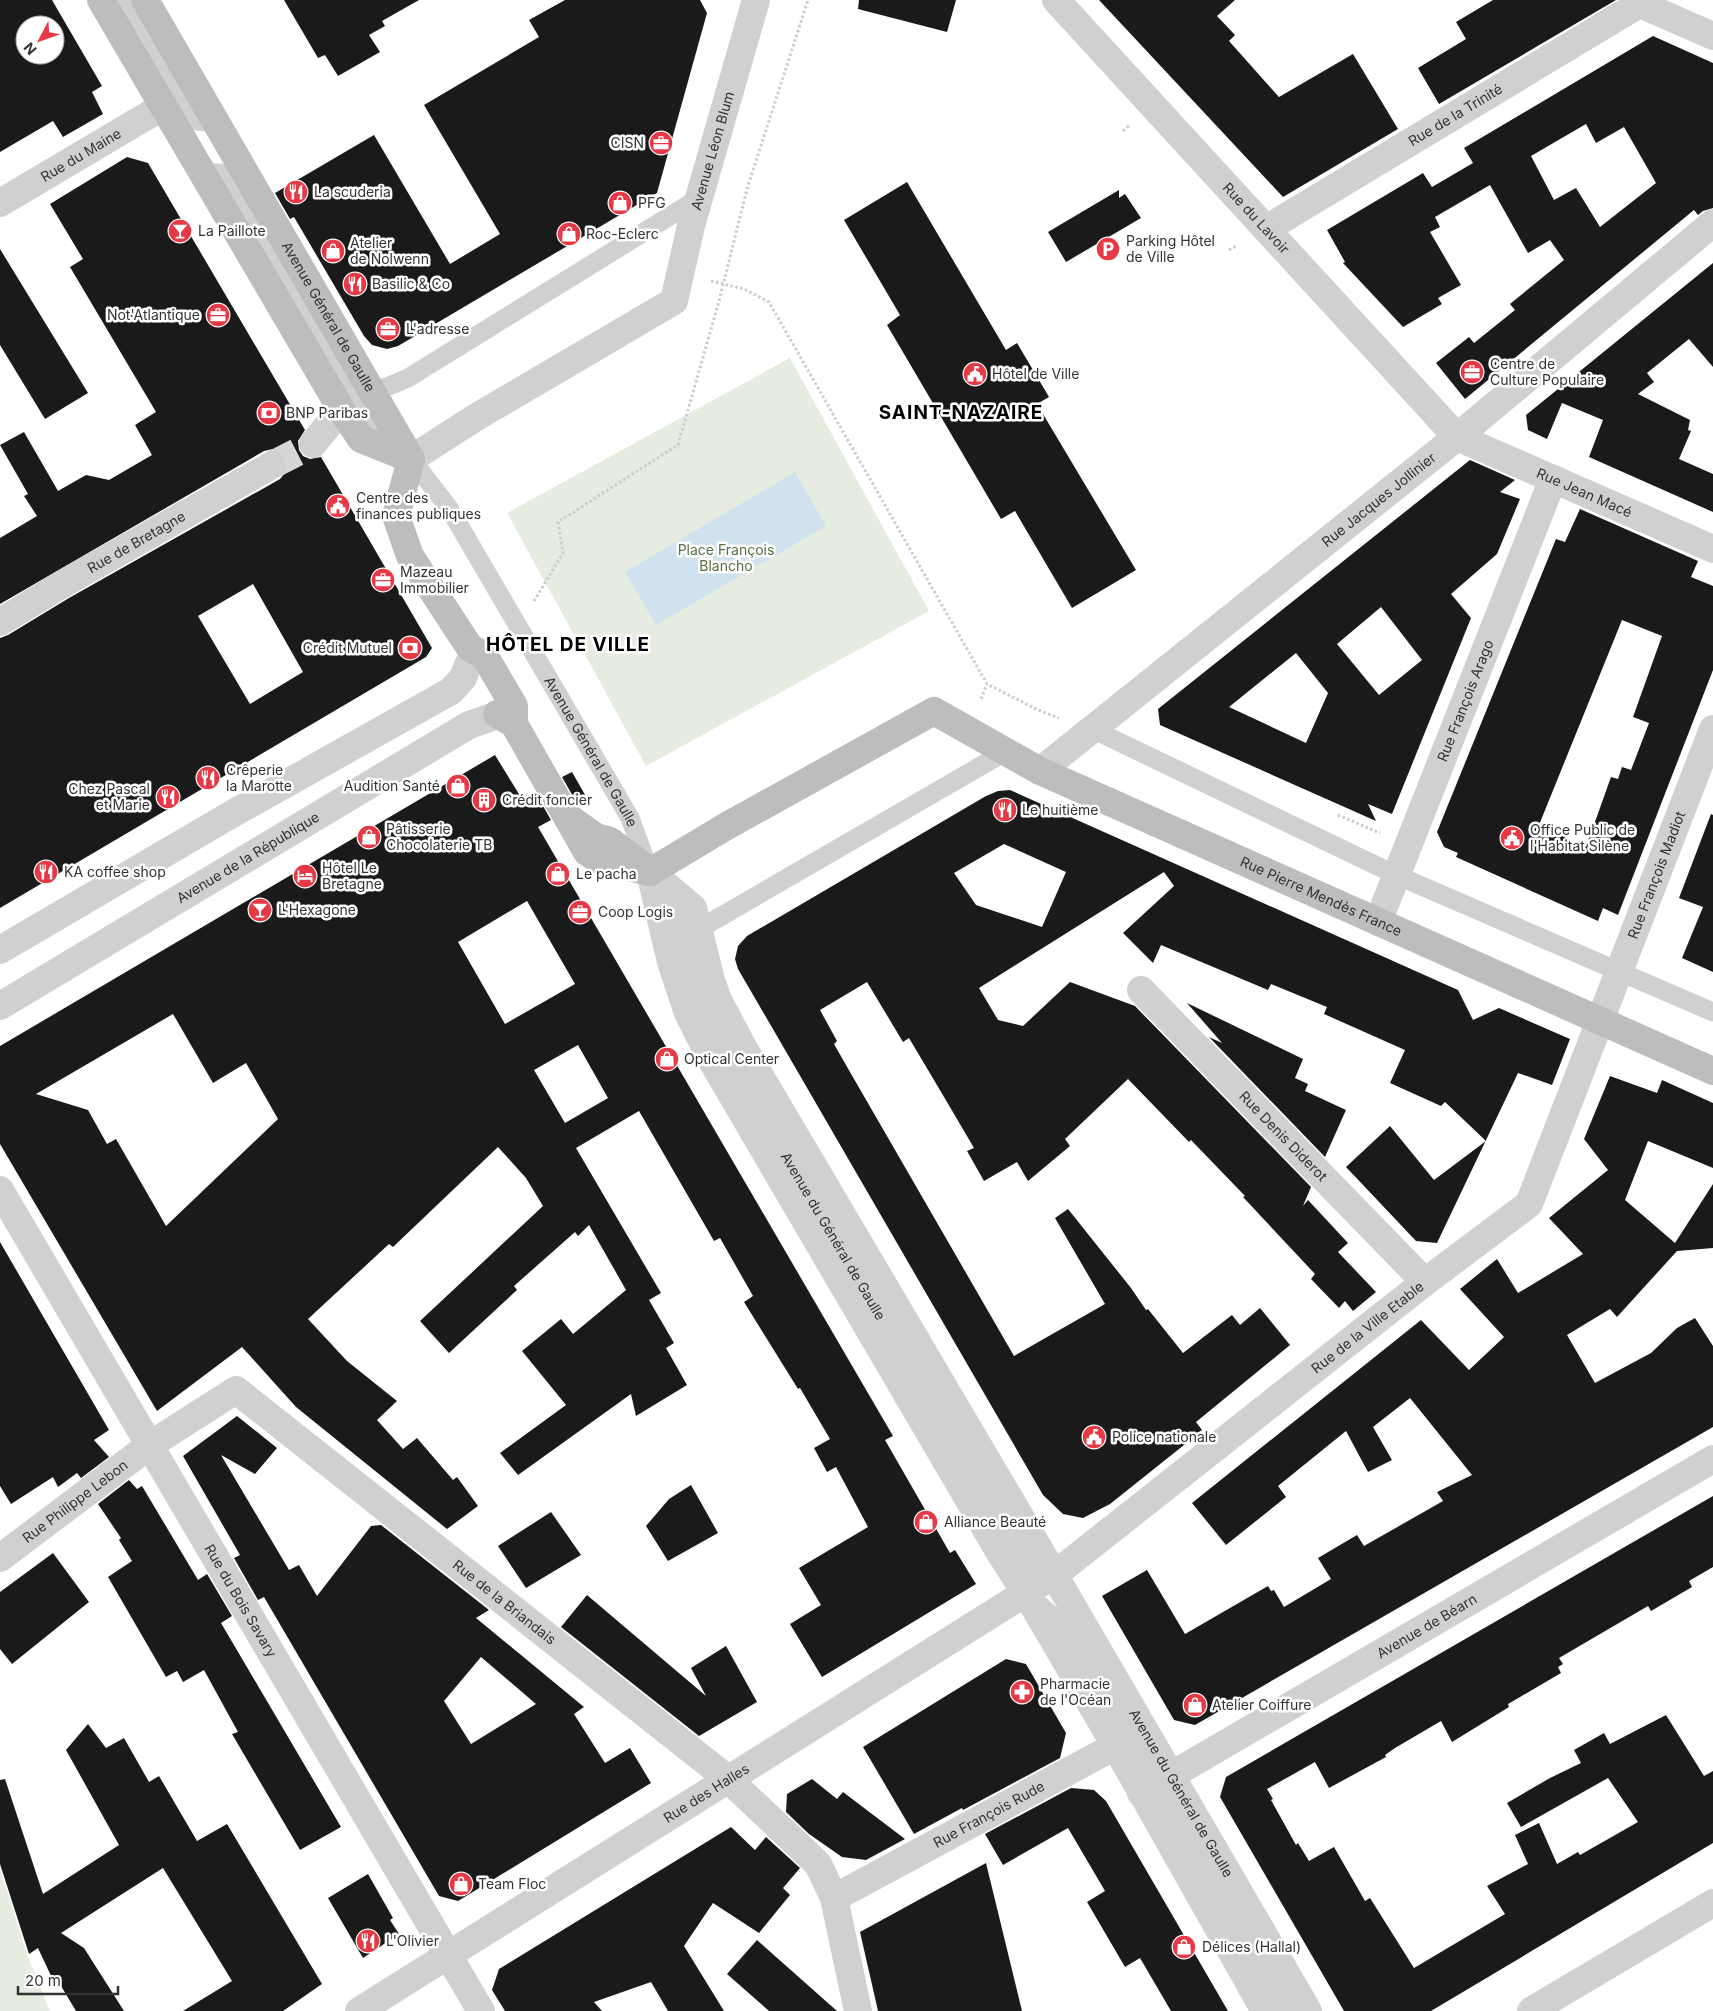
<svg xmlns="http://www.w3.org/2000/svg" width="1713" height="2011" font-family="Inter,sans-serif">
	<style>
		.green { fill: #e6ecdf }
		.water { fill: #cfe2ee }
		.building { fill: #1a1a1a; fill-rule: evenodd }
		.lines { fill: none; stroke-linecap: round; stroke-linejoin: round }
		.minor-tunnel { stroke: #d6d6d6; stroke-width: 28; stroke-dasharray: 28 14; stroke-linecap: butt }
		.path { stroke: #cdcdcd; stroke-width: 3; stroke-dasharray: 2.5 2.5; stroke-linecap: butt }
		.service { stroke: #d0d0d0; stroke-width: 19 }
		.minor { stroke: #d0d0d0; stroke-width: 28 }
		.tertiary { stroke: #d0d0d0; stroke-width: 28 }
		.secondary { stroke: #bdbdbd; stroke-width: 28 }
		.labels { text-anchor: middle; stroke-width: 5; stroke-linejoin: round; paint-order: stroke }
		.street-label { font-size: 14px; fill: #333; stroke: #fff }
		.poi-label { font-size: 14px; fill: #333; stroke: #fff; text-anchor: start }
		.park-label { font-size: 14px; fill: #56703f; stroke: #fff }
		.district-label { font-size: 19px; font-weight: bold; letter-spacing: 1px; fill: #000; stroke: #fff }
	</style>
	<rect width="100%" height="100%" fill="#fff"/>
	<path class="green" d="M790 358 929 611 646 766 507 513Z
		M0 1869 28 1957 50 2011H0Z"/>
	<path class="water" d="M795 472 826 526 656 625 625 572Z"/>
	<path class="building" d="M0 0H52L102 86 92 92 103 114 63 137 53 121 0 152ZM25 25H55V55H25Z
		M284 0H419L382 21 385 26 369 35 380 52 338 76 325 55 318 58Z
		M565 0H700L707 13 657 193 398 346 387 349 372 345 364 336 294 217 290 219 275 193 374 135 450 264 500 234 424 105 539 37 529 20Z
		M859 0H956L947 32 858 9Z
		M1099 0H1235L1217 16 1235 35 1229 41 1279 97 1353 54 1398 129 1283 197Z
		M1493 0H1616L1439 104 1418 68 1466 39 1456 22Z
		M1653 36 1713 63V208L1703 211 1698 215 1694 210 1465 399 1436 363 1469 337 1474 343 1515 310 1510 304 1564 260 1550 240 1528 253 1490 185 1435 217 1440 227 1430 232 1461 285 1438 298 1442 304 1403 327 1343 263 1345 262 1327 230 1423 173 1432 187 1473 163 1464 148ZM1586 124 1596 143 1624 127 1656 183 1600 227 1576 188 1554 200 1531 156Z
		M127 157 148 163 305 430 298 441 299 450 303 456 310 459 321 457 432 648 426 657 0 908V638L8 635 69 598 280 479 285 473 288 466 286 458 280 452 273 449 264 451 0 604V538L37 516 24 496 28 494 0 445 24 432 58 491 86 475 109 480 152 455 135 425 156 412 70 267 83 259 50 204ZM253 584 303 672 250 704 198 616Z
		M907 182 1006 350 1017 343 1049 397 1037 404 1136 570 1072 608 1015 511 1001 519 887 325 900 315 844 220Z
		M1119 190V198L1125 194 1141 218 1066 262 1048 232Z
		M0 249 88 393 45 419 0 345Z
		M1713 263V367L1689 339 1647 373 1654 382 1638 394 1690 420 1688 430 1691 431 1679 459 1713 474V512L1589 457 1603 420 1562 403 1547 439 1528 430 1526 415Z
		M1470 460 1515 480 1500 492 1520 499 1497 554 1451 594 1471 618 1392 814 1368 804 1376 821 1160 725 1158 709ZM1381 607 1422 660 1379 695 1337 644ZM1296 653 1328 693 1306 743 1229 707Z
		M1580 509 1698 561 1691 577 1713 586V670L1618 915 1603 908 1598 921 1456 857 1458 853 1444 847 1437 832 1556 539 1565 542ZM1622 620 1662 636 1633 717 1649 723 1631 770 1622 767 1618 779 1611 777 1586 847 1539 825Z
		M495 755 522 799 535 792 551 820 538 827 893 1436 885 1440 950 1553 955 1550 976 1584 822 1677 790 1624 821 1605 799 1568 868 1527 836 1467 827 1472 814 1448 830 1439 800 1388 798 1389 744 1302 753 1296 720 1238 714 1241 639 1111 576 1148 661 1293 649 1300 674 1343 666 1348 687 1385 636 1416 631 1394 518 1475 500 1453 566 1405 522 1351 561 1319 573 1334 626 1290 589 1225 578 1236 575 1232 514 1286 517 1290 449 1353 420 1321 543 1206 526 1178 498 1147 393 1247 389 1244 308 1319 347 1361 397 1401 377 1420 403 1449 417 1438 453 1480 457 1477 478 1506 447 1529 296 1407 242 1347 157 1411 0 1144V1046ZM527 901 575 984 505 1024 458 942ZM173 1014 213 1083 246 1063 278 1119 166 1226 116 1139 107 1144 88 1110 36 1094ZM578 1045 608 1098 565 1123 534 1070Z
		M572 772 588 800 578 805 562 777Z
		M1010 790 1458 990 1473 1020 1499 1008 1570 1039 1552 1085 1518 1073 1437 1243 1416 1241 1346 1167 1390 1126 1434 1180 1486 1141 1445 1102 1441 1106 1390 1083 1405 1050 1324 1014 1327 1007 1271 984 1268 990 1161 945 1153 963 1123 933 1174 886 1164 872 979 988 998 1020 1023 1026 1070 982 1135 1006 1311 1187 1303 1206 1308 1200 1348 1243 1338 1252 1376 1292 1353 1311 1345 1301 1339 1308 1311 1279 1315 1274 1243 1197 1245 1196 1191 1140 1189 1142 1128 1079 1065 1139 1070 1146 1028 1181 1017 1162 984 1181 967 1151 974 1148 947 1102 909 1038 903 1042 867 982 820 1010 837 1041 834 1044 850 1072 1014 1356 1105 1304 1055 1218 1068 1209 1131 1288 1146 1310 1148 1309 1183 1353 1232 1315 1240 1325 1260 1308 1290 1345 1196 1422 1202 1430 1184 1445 1110 1504 1083 1518 1063 1514 1043 1495 777 1036 738 969 735 959 738 946 747 936 986 796 998 791ZM1004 844 1066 872 1042 927 976 905 954 873Z
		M1711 814 1713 815V972L1682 958 1703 907 1679 898Z
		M1187 1003 1303 1059 1295 1078 1308 1084 1305 1091 1346 1110 1325 1157 1209 1037 1222 1043Z
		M1610 1076 1657 1093 1662 1080 1713 1103V1168L1648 1141 1625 1200 1675 1243 1713 1184V1248L1677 1251 1617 1317 1610 1309 1567 1335 1595 1383 1651 1353 1677 1328 1695 1318 1713 1346V1427L1195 1725 1174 1720 1102 1596 1147 1570 1185 1634 1268 1586 1271 1591 1274 1590 1284 1607 1331 1579 1318 1558 1357 1535 1364 1546 1443 1501 1437 1492 1472 1475 1410 1398 1373 1427 1392 1460 1368 1472 1346 1431 1278 1486 1286 1497 1226 1545 1192 1503 1421 1320 1469 1370 1504 1337 1460 1289 1497 1259 1518 1293 1583 1254 1549 1218 1608 1170 1584 1139Z
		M0 1242 109 1430 94 1440 109 1457 81 1478 77 1473 58 1487 53 1477 11 1504 0 1486Z
		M237 1416 277 1448 255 1474 221 1455 289 1570 299 1565 317 1596 371 1526 381 1525 489 1610 476 1618 584 1707 574 1714 605 1763 630 1748 651 1783 458 1901 439 1896 264 1597 258 1600 234 1558 240 1555 183 1456ZM481 1657 536 1704 471 1744 444 1701Z
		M129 1480 137 1489 142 1486 198 1580 207 1574 232 1616 221 1623 341 1827 300 1850 232 1734 238 1732 204 1670 183 1682 177 1671 166 1677 108 1577 132 1561 119 1540 121 1538 98 1504Z
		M691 1485 718 1533 668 1561 646 1526 669 1499Z
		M1713 1496V1567L1689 1581 1692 1587 1651 1611 1648 1606 1559 1658 1563 1664 1558 1667 1561 1673 1508 1704 1509 1707 1452 1742 1441 1721 1395 1748 1385 1755 1386 1757 1329 1788 1315 1762 1267 1789 1273 1799 1271 1800 1296 1845 1298 1843 1309 1861 1334 1847 1365 1901 1370 1898 1414 1968 1505 1914 1487 1886 1528 1864 1515 1835 1539 1823 1557 1864 1578 1852 1580 1855 1638 1822 1608 1778 1521 1827 1507 1803 1550 1778 1581 1763 1574 1750 1604 1733 1610 1744 1666 1715 1704 1776 1713 1771V1843L1431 2011H1344L1220 1797 1226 1777Z
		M551 1512 581 1555 526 1588 498 1546Z
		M53 1553 89 1602 12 1664 0 1649V1592Z
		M587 1595 706 1696 691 1668 726 1646 757 1702 699 1736 561 1627Z
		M1006 1659 1026 1664 1066 1733 1060 1758 963 1810 962 1808 914 1834 863 1747Z
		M88 1724 106 1748 124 1738 149 1782 159 1776 197 1841 227 1824 322 1984 283 2011H183L232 1981 163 1868 61 1933 84 1948 124 2011H76L55 1976 52 1978 38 1948 29 1954 0 1864V1780L5 1779 43 1894 119 1845 66 1750Z
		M812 1779 837 1799 843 1792 905 1839 866 1860 842 1857 809 1834 786 1812 787 1794Z
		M1071 1788 1094 1790 1106 1801 1228 2011H1171L1140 1958 1125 1967 1087 1902 1105 1891 1068 1828 1003 1865 985 1834Z
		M731 1827 755 1850 766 1837 800 1868 783 1888 790 1895 759 1933 713 1903 684 1946 724 2011H668L651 1982 594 2002 602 2011H505L492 1990 499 1969Z
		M986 1863 1022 2011H878L860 1932Z
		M368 1874 393 1918 390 1920 399 1934 363 1958 328 1898Z
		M757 1940 837 2011H769L727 1974Z"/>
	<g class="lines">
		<path class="minor-tunnel" d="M272 465 313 444"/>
		<path class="path" d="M1123 131 1130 125
			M1229 250 1238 245
			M711 281 744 289 769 302 987 684 1038 710 1059 718
			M534 601 563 553 558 522 678 445 719 301 747 189 808 0
			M981 699 987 684
			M1338 815 1380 833"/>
		<g class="service">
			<path d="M121 0 192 121 215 122"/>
			<path id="s1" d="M203 173H222L330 360 345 380 372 428 411 459 449 508 630 818 649 870"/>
			<path d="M363 397 408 378 699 198"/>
			<path d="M1092 729 1396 875 1713 1012"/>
			<path id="s2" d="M663 896 675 919 702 1006 725 1052 1027 1566 1054 1575"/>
			<path d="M699 929 1005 752"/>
			<path d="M1041 1606 1059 1622 1289 2011"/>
		</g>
		<g class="minor">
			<path id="s3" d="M1056 0 1457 437 1713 549"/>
			<path d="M1639 0 1640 4 1713 36"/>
			<path id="s4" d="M0 203 162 107"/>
			<path id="s5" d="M1266 229 1646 0"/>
			<path d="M313 444 341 409"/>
			<path id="s6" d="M0 622 61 585 272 465"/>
			<path id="s7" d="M1040 771 1457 437 1713 223"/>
			<path id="s8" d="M1378 922 1553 479"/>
			<path d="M0 950 232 814 451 691 463 678 468 665"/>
			<path id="s9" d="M1141 990 1425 1282"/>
			<path id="s10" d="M0 1006 469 725 498 715"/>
			<path id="s11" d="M0 1190 481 2011"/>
			<path id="s12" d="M0 1558 150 1445 236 1390 728 1779 818 1864 834 1898 858 2011"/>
			<path id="s13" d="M1141 1793 1713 1459"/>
			<path id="s14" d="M834 1898 1106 1751 1141 1725"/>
			<path id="s15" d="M359 2011 1054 1575 1425 1282 1529 1204 1713 729"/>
		</g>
		<g class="tertiary">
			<path id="s16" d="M411 459 478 416 674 301 691 226 756 0"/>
			<path id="s17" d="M650 872 693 908 711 980 718 1000 743 1047 1031 1535 1308 2011"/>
			<path d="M650 872 671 962 688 1013 712 1061 1000 1553 1026 1593 1115 1745 1265 2011"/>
			<path d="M1531 2011 1713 1903"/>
		</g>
		<g class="secondary">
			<path d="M101 0 341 409 361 439 411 459"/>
			<path id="s18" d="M145 0 411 459 396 516 410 556 470 648 484 655 514 706V724"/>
			<path d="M497 714 514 724 587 852 599 860 650 872"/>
			<path d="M571 819 596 837 610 841 643 866"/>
			<path id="s19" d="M650 872 725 827 934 711 1040 771 1713 1071"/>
		</g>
	</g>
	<defs>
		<g id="office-disc" transform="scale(1.25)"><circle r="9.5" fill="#e63946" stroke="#fff"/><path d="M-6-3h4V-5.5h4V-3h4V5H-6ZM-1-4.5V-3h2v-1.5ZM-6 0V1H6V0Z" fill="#fff"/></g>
		<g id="restaurant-disc" transform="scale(1.25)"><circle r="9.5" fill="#e63946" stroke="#fff"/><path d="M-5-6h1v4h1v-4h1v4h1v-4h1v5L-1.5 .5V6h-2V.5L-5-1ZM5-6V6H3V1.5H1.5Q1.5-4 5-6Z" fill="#fff"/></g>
		<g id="shop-disc" transform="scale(1.25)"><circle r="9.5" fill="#e63946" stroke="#fff"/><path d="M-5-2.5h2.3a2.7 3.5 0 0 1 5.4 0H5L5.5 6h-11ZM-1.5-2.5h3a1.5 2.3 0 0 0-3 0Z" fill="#fff"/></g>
		<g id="bar-disc" transform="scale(1.25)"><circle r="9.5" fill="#e63946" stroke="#fff"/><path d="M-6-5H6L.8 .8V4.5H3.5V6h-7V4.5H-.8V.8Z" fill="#fff"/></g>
		<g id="parking-disc" transform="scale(1.25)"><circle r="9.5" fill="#e63946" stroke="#fff"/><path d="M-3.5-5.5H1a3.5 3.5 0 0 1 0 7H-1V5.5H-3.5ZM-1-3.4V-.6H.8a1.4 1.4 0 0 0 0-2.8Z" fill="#fff"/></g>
		<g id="civic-disc" transform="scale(1.25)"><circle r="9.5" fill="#e63946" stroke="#fff"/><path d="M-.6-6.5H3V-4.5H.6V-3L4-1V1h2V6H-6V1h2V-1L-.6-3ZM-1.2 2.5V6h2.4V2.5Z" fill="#fff"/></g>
		<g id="bank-disc" transform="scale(1.25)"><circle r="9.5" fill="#e63946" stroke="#fff"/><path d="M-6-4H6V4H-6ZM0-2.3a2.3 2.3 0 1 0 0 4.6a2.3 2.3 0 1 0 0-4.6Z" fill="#fff"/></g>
		<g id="building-disc" transform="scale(1.25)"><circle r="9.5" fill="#e63946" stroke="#fff"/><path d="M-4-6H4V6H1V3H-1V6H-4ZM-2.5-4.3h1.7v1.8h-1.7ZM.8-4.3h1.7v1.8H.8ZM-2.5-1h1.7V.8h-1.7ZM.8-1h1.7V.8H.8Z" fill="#fff"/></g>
		<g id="hotel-disc" transform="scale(1.25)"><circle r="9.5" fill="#e63946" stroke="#fff"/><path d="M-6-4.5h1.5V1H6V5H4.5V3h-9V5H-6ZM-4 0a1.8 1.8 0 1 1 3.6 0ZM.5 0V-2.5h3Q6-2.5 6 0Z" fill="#fff"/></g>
		<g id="pharmacy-disc" transform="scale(1.25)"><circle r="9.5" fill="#e63946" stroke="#fff"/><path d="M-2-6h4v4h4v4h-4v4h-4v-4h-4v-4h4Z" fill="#fff"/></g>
	</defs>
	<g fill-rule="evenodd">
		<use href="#office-disc" x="661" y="143"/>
		<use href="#restaurant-disc" x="296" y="192"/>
		<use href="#shop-disc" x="620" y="203"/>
		<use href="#bar-disc" x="180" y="231"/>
		<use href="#shop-disc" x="569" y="234"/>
		<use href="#parking-disc" x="1108" y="249"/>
		<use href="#shop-disc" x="333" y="251"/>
		<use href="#restaurant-disc" x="355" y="284"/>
		<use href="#office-disc" x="218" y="315"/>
		<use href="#office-disc" x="388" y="329"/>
		<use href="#office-disc" x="1472" y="372"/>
		<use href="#civic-disc" x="975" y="374"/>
		<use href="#bank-disc" x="269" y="413"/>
		<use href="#civic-disc" x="338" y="506"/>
		<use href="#office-disc" x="383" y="580"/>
		<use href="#bank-disc" x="410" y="648"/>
		<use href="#restaurant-disc" x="208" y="778"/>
		<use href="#shop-disc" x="458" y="786"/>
		<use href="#restaurant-disc" x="168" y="797"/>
		<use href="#building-disc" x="484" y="800"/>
		<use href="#restaurant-disc" x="1005" y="810"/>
		<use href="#shop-disc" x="369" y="837"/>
		<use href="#civic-disc" x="1512" y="838"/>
		<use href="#restaurant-disc" x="46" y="872"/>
		<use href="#shop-disc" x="558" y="874"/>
		<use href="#hotel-disc" x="305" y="876"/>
		<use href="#bar-disc" x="260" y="910"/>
		<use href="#office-disc" x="580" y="912"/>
		<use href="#shop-disc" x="667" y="1059"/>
		<use href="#civic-disc" x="1094" y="1437"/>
		<use href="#shop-disc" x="926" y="1522"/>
		<use href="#pharmacy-disc" x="1022" y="1692"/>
		<use href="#shop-disc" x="1195" y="1705"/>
		<use href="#shop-disc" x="461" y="1884"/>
		<use href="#restaurant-disc" x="368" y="1941"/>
		<use href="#shop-disc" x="1184" y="1947"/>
	</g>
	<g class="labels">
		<g class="street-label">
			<text dy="5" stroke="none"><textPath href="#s5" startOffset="221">Rue de la Trinité</textPath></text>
			<text dy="5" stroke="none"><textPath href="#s16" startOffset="462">Avenue Léon Blum</textPath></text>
			<text dy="5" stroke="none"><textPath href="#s4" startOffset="94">Rue du Maine</textPath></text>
			<text dy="5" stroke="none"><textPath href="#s3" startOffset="296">Rue du Lavoir</textPath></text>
			<text dy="5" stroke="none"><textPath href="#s18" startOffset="366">Avenue Général de Gaulle</textPath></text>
			<text dy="5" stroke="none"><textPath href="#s3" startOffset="732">Rue Jean Macé</textPath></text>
			<text dy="5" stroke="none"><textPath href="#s7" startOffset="434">Rue Jacques Jollinier</textPath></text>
			<text dy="5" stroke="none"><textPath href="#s6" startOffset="158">Rue de Bretagne</textPath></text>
			<text dy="5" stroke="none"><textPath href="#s8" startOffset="238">Rue François Arago</textPath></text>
			<text dy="5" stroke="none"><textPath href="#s1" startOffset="709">Avenue Général de Gaulle</textPath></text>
			<text dy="5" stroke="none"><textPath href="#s10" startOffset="289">Avenue de la République</textPath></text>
			<text dy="5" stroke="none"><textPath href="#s15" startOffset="1776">Rue François Madiot</textPath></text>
			<text dy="5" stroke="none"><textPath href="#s19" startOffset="756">Rue Pierre Mendès France</textPath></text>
			<text dy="5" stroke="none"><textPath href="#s9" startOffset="204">Rue Denis Diderot</textPath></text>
			<text dy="5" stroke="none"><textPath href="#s2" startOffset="382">Avenue du Général de Gaulle</textPath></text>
			<text dy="5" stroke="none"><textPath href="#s15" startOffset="1220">Rue de la Ville Etable</textPath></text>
			<text dy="5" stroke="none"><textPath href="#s12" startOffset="94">Rue Philippe Lebon</textPath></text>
			<text dy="5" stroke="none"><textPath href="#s11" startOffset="476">Rue du Bois Savary</textPath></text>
			<text dy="5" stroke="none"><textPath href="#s12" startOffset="632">Rue de la Briandais</textPath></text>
			<text dy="5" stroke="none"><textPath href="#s13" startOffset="331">Avenue de Béarn</textPath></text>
			<text dy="5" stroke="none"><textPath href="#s15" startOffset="410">Rue des Halles</textPath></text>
			<text dy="5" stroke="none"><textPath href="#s17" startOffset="1070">Avenue du Général de Gaulle</textPath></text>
			<text dy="5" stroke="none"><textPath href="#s14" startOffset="176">Rue François Rude</textPath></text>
		</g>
		<g class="poi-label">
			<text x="644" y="148" text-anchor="end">CISN</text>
			<text x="314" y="197">La scuderia</text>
			<text x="638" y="208">PFG</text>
			<text x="198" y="236">La Paillote</text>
			<text x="586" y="239">Roc-Eclerc</text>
			<text x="1126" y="246">Parking Hôtel<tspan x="1126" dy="16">de Ville</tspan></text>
			<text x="350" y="248">Atelier<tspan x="350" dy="16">de Nolwenn</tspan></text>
			<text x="372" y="289">Basilic &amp; Co</text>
			<text x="200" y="320" text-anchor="end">Not'Atlantique</text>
			<text x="406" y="334">L'adresse</text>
			<text x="1490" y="369">Centre de<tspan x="1490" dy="16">Culture Populaire</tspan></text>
			<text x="992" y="379">Hôtel de Ville</text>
			<text x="286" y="418">BNP Paribas</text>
			<text x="356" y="503">Centre des<tspan x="356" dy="16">finances publiques</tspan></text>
			<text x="400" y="577">Mazeau<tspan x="400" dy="16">Immobilier</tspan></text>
			<text x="392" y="653" text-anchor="end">Crédit Mutuel</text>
			<text x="226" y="775">Crêperie<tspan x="226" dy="16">la Marotte</tspan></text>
			<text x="440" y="791" text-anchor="end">Audition Santé</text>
			<text x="150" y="794" text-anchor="end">Chez Pascal<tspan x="150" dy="16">et Marie</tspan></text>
			<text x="502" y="805">Crédit foncier</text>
			<text x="1022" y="815">Le huitième</text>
			<text x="386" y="834">Pâtisserie<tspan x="386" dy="16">Chocolaterie TB</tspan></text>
			<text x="1530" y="835">Office Public de<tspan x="1530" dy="16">l'Habitat Silène</tspan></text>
			<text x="322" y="873">Hôtel Le<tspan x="322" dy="16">Bretagne</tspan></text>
			<text x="64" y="877">KA coffee shop</text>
			<text x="576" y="879">Le pacha</text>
			<text x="278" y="915">L'Hexagone</text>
			<text x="598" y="917">Coop Logis</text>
			<text x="684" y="1064">Optical Center</text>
			<text x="1112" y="1442">Police nationale</text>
			<text x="944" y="1527">Alliance Beauté</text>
			<text x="1040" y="1689">Pharmacie<tspan x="1040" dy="16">de l'Océan</tspan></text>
			<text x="1212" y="1710">Atelier Coiffure</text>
			<text x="478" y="1889">Team Floc</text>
			<text x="386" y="1946">L'Olivier</text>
			<text x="1202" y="1952">Délices (Hallal)</text>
		</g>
		<g class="park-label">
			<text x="726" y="555">Place François<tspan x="726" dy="16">Blancho</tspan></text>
		</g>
		<g class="district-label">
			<text x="961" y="419">SAINT-NAZAIRE</text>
			<text x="568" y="651">HÔTEL DE VILLE</text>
		</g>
	</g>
	<g transform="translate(40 40) rotate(229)"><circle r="24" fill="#ffffff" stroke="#adadad"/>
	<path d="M0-4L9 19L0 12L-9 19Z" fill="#e63946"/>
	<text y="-8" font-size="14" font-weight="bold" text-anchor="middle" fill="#333333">N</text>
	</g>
	<path d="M18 1986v8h100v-8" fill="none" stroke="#333333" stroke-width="2.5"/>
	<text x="25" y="1986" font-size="15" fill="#333333" stroke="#ffffff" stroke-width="4" paint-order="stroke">20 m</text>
</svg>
